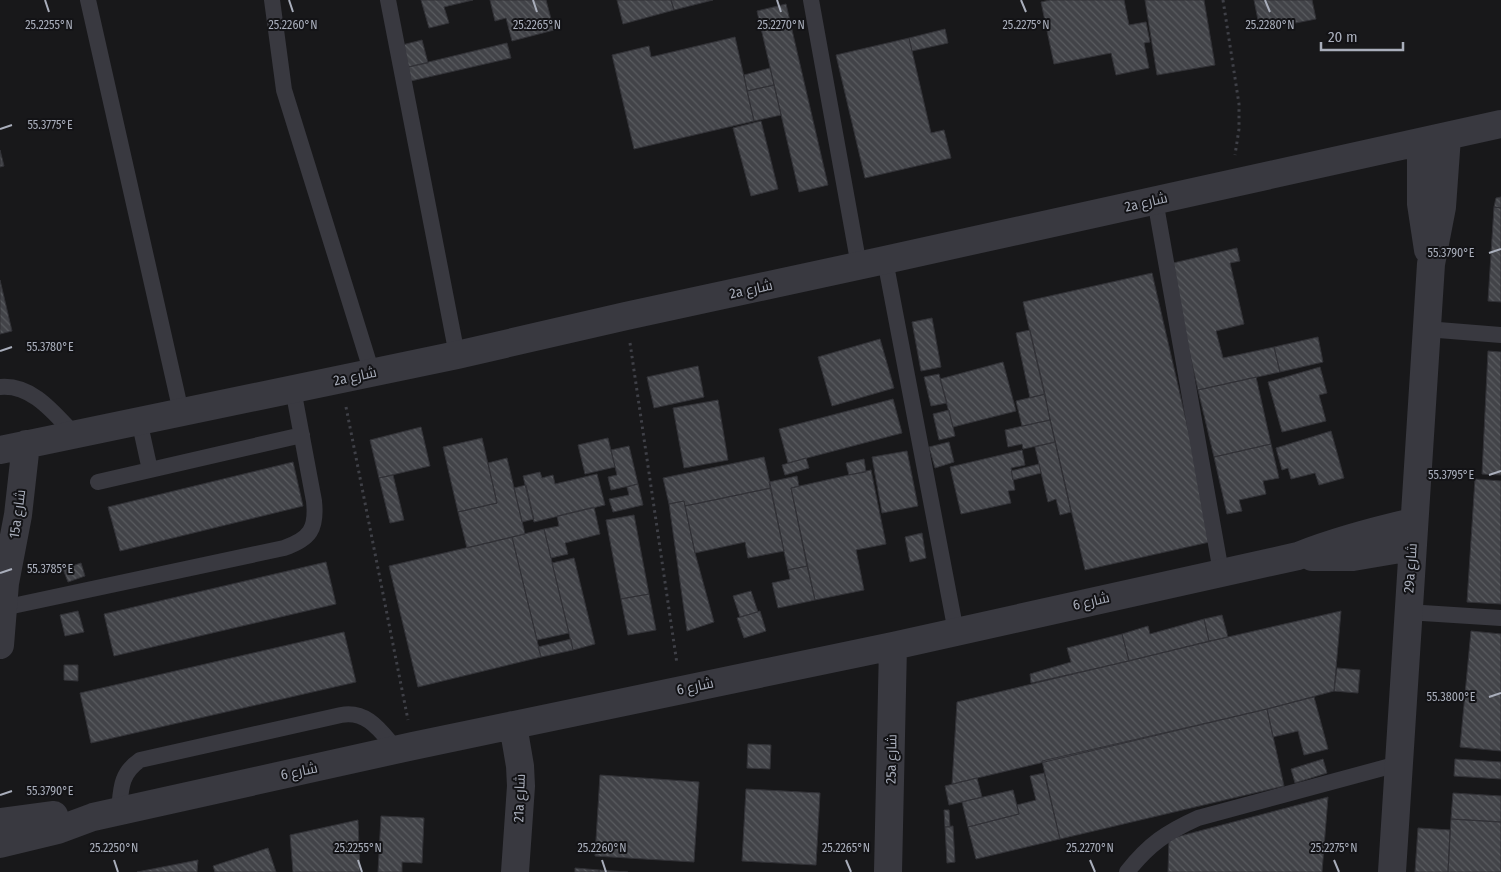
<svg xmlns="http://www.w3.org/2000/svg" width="1501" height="872" font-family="'Fira Sans Condensed',Cairo,sans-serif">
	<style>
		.building { fill: url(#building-back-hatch); stroke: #323237 }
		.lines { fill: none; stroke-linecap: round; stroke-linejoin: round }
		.path { stroke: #3f4047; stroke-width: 3; stroke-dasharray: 2.5 4; stroke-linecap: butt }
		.service { stroke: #393940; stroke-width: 16 }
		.minor { stroke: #393940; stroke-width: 28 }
		.ticks { fill: none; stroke: #a9aebb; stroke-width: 2 }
		.labels { text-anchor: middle; stroke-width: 4; stroke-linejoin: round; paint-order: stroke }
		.street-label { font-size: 14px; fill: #a9aebb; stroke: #131316 }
		.ticks-label { font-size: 12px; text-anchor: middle; fill: #a9aebb; stroke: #131316; stroke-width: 4; stroke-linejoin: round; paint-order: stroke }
	</style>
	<defs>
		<pattern id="building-back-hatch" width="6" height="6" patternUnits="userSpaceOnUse" patternTransform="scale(1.25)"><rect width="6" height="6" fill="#424348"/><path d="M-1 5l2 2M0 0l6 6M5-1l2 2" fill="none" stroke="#5a5c60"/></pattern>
	</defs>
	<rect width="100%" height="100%" fill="#18181a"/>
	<path class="building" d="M421 0H473L444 7 449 23 429 28Z
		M490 0H546L554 30 512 41 506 18 495 21Z
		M617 0H671L674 10 623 24Z
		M671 0H713L674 10Z
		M1050 0H1124L1129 25 1146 22 1150 42 1144 43 1149 68 1116 75 1111 53 1054 64 1041 2Z
		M1145 0H1204L1215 65 1157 75Z
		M1254 0H1312L1316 19 1260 30Z
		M786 4 828 185 799 192 757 11Z
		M945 29 948 43 912 51 909 38Z
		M735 37 754 121 634 149 612 55 649 46 651 57Z
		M909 38 931 133 944 130 951 158 865 178 836 55Z
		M422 40 428 63 408 67 402 45Z
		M507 43 511 58 411 81 408 67Z
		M770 68 774 85 747 91 744 75Z
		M774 85 781 115 754 121 747 91Z
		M761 121 778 189 751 196 733 128Z
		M0 150 4 166 0 167Z
		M1501 197V208L1494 207 1496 198Z
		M1494 207 1501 208V302L1488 301Z
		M1237 248 1240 261 1230 263 1244 324 1216 331 1223 358 1274 347 1280 372 1198 390 1169 264Z
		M1152 273 1214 541 1085 570 1023 302Z
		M0 280 12 331 0 334Z
		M932 318 941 367 921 371 912 322Z
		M1030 330 1045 394 1030 398 1016 333Z
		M1318 337 1323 362 1280 372 1274 347Z
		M880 339 894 388 832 406 818 357Z
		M1488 351 1501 352V475L1482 474Z
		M1003 362 1016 411 953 427 940 379Z
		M698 366 704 397 654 408 647 377Z
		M1320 367 1327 393 1319 395 1326 421 1282 432 1268 382Z
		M939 374 947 403 931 406 924 377Z
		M1256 377 1271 444 1214 457 1198 390Z
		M1045 394 1050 420 1022 426 1016 401Z
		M893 399 902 433 788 463 779 429Z
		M718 400 728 460 684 468 673 408Z
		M949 410 955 436 939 440 933 414Z
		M1050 420 1055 442 1023 449 1022 444 1008 447 1005 430Z
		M421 427 430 466 379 478 370 440Z
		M1331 431 1344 478 1319 485 1315 473 1291 479 1288 468 1282 470 1276 448Z
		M482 438 497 503 458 512 443 447Z
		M608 438 615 467 585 474 578 445Z
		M949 442 954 462 935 468 929 447Z
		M1055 442 1071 512 1060 515 1056 499 1048 502 1035 447Z
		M1271 444 1279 478 1263 481 1266 494 1239 500 1242 511 1227 514 1214 457Z
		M629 446 638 484 611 490 608 477 617 475 611 450Z
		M1022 450 1025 465 1011 468 1015 490 1008 491 1011 503 961 514 950 467Z
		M907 451 918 506 882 513 872 457Z
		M764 457 771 488 685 506 684 501 669 504 663 478Z
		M507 458 525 534 467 548 458 512 497 503 488 463Z
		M806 458 809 468 785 475 782 465Z
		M864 459 866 472 849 475 846 463Z
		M293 462 303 506 120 551 108 507Z
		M1039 464 1041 473 1013 480 1011 471Z
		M871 470 886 544 856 550 864 590 815 600 791 488Z
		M540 472 542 478 553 475 555 484 597 474 605 505 534 522 523 476Z
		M393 475 404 520 390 523 379 478Z
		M797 476 799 486 791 488 807 566 788 570 769 482Z
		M1475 479 1501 481V604L1467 602Z
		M638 484 643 505 613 512 609 499 629 495 627 487Z
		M526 485 534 519 522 522 514 488Z
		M771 488 784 551 748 558 745 542 695 553 685 506Z
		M684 501 695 553 714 622 687 631 669 504Z
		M594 507 600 534 565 543 568 554 551 558 544 529 559 526 557 516Z
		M634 515 649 594 621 599 606 520Z
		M544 529 569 633 537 640 512 537Z
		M922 533 926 558 910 562 905 537Z
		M512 537 541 657 418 687 389 566Z
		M574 558 595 644 573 650 552 563Z
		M326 562 336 604 114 656 104 614Z
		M81 563 85 576 68 582 63 569Z
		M807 566 815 600 778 608 772 583 790 579 788 570Z
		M751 591 758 612 740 617 733 596Z
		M649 594 656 630 628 635 621 599Z
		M78 611 84 632 65 636 60 615Z
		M760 611 766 631 744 638 737 618Z
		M1341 611 1334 691 1267 709 952 784 957 702 1228 637Z
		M1222 615 1228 637 1209 641 1204 619Z
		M1204 619 1209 641 1129 661 1122 634 1148 626 1150 634Z
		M1471 631 1501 634V751L1460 747Z
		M344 632 356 682 91 743 80 693Z
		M1122 634 1129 661 1031 683 1030 674 1071 662 1067 648Z
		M571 639 573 650 541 657 538 647Z
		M64 665H78V681L64 680Z
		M1337 668 1360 670 1358 693 1334 691Z
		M1314 697 1328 749 1304 755 1298 731 1273 737 1267 709Z
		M1267 709 1284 786 1060 839 1042 761Z
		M748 744 771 745 770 769 747 768Z
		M1323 759 1327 773 1295 783 1291 769Z
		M1455 759 1501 762V779L1454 776Z
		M1044 773 1060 839 976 859 968 827 1019 814 1017 805 1036 800 1030 776Z
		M600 775 699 782 694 862 595 856Z
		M977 778 982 797 949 805 945 786Z
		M746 789 820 793 816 865 742 861Z
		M1013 790 1019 814 968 827 962 802Z
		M1453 793 1501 796V822L1451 819Z
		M1328 797 1322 872H1168L1169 839Z
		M944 810H949L950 827H945Z
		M381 816 424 818 422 863 402 862V872H378Z
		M1451 819 1501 822V872H1448Z
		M358 820 360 872H293L290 835Z
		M953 826 955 862 947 863 945 827Z
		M1418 828 1450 830 1448 872H1415Z
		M268 848 276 872H215L213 866Z
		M198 860 197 872H137Z
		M575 868 599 870V872H575Z
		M599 870 628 872H599Z"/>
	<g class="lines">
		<path class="path" d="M1223 0 1239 104V129L1235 155
			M630 343 677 664
			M346 407 408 720"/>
		<path class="service" d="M88 0 181 412
			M272 0 284 90 372 373
			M388 0 457 355
			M811 0 859 266
			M1155 200 1221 572
			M885 260 956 632
			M1426 329 1501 335
			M0 387C32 384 54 413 74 434
			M139 420 150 470
			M98 482 302 435
			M3 608 284 548C310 539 317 529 314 501L293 389
			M1407 612 1501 618
			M119 811C121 789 120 774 140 760L341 715C368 710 381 732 397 750
			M1127 872C1149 844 1167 832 1198 818L1398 764"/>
		<path class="minor" d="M1421 142V204L1428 250
			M0 450 457 355 626 316 885 260 1501 124
			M1312 557H1353L1412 547
			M0 645 5 583 18 515 26 444
			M513 725 520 766 521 786 515 872
			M0 822 54 815
			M0 844 58 830 93 817 413 746 893 646 1298 556C1336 541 1374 531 1413 522
			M888 872 893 646
			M1392 872 1431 264 1442 207 1447 137"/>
	</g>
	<path class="ticks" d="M45 0 49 12M289 0 293 12M533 0 537 12M777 0 781 12M1021 0 1026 12M1265 0 1270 12M0 129 12 125M1489 253 1501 249M0 351 12 347M1489 475 1501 471M0 573 12 569M1489 697 1501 693M0 795 12 791M114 860 118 872M358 860 362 872M602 860 606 872M846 860 851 872M1090 860 1095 872M1334 860 1339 872"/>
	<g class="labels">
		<g class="street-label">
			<text transform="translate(1146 202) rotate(-13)" y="5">2a شارع</text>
			<text transform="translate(751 289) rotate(-12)" y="5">2a شارع</text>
			<text transform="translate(355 376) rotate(-12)" y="5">2a شارع</text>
			<text transform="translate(17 514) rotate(-82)" y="5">15a شارع</text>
			<text transform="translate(1410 568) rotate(-86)" y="5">29a شارع</text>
			<text transform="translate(1091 601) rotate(-13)" y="5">شارع 6</text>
			<text transform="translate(695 686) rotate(-12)" y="5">شارع 6</text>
			<text transform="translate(891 759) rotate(-89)" y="5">25a شارع</text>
			<text transform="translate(299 771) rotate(-12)" y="5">شارع 6</text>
			<text transform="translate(519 798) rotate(-88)" y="5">21a شارع</text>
		</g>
	</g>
	<g class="ticks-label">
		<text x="49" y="29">25.2255°N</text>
		<text x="293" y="29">25.2260°N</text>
		<text x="537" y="29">25.2265°N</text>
		<text x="781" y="29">25.2270°N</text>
		<text x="1026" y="29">25.2275°N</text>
		<text x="1270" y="29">25.2280°N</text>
		<text x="50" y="129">55.3775°E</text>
		<text x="1451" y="257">55.3790°E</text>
		<text x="50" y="351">55.3780°E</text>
		<text x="1451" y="479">55.3795°E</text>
		<text x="50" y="573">55.3785°E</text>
		<text x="1451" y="701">55.3800°E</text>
		<text x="50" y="795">55.3790°E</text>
		<text x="114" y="852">25.2250°N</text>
		<text x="358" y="852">25.2255°N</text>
		<text x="602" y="852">25.2260°N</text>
		<text x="846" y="852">25.2265°N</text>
		<text x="1090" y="852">25.2270°N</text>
		<text x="1334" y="852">25.2275°N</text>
	</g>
	<path d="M1321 42v8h82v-8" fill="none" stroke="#a9aebb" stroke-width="2.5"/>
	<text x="1328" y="42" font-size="15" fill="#a9aebb" stroke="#131316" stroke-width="4" paint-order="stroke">20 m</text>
</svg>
